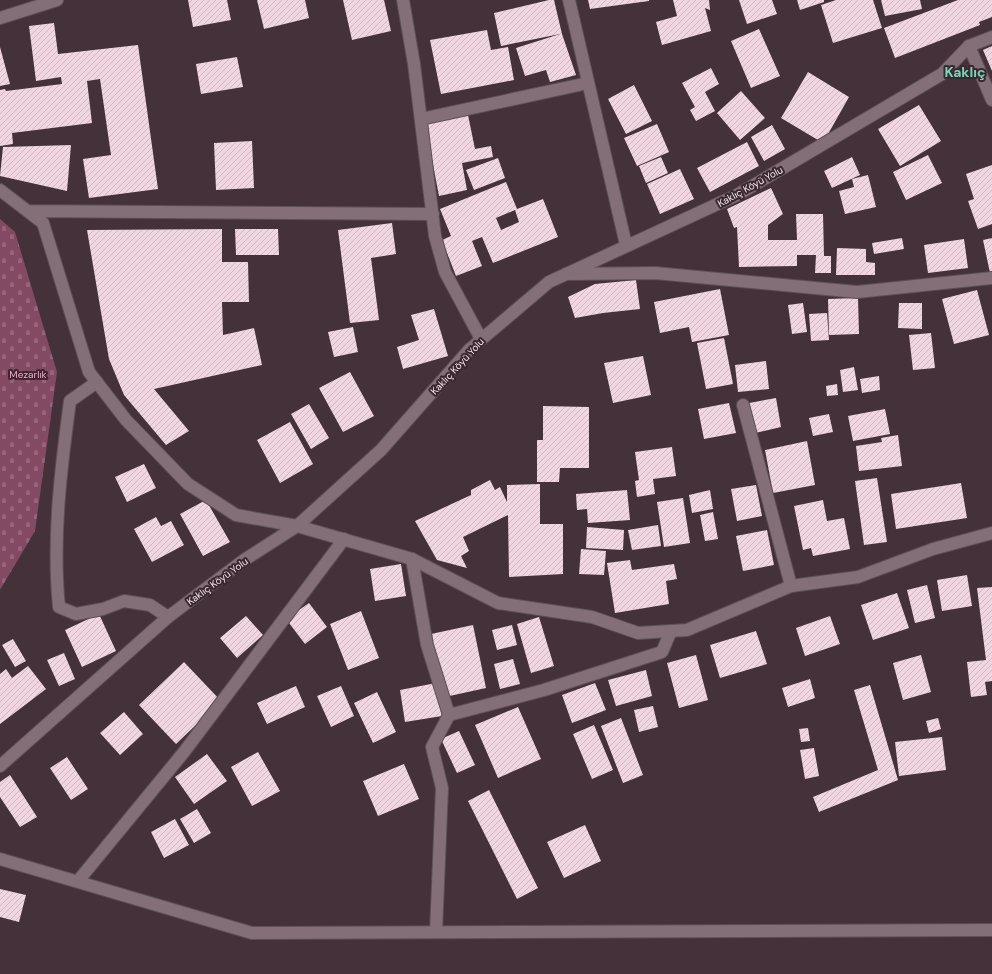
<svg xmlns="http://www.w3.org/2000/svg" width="992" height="974" font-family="'DM Sans',sans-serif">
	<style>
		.cemetery { fill: url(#cemetery-stones) }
		.building { fill: url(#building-hatch); fill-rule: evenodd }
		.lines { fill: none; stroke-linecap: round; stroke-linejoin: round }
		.service-casing { stroke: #5e4e55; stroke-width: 14 }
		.minor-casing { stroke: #5e4e55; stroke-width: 14 }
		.tertiary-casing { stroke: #5e4e55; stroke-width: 14 }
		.service { stroke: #846e77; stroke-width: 12 }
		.minor { stroke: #846e77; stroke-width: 12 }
		.tertiary { stroke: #846e77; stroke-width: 12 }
		.labels { text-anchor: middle; stroke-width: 4; stroke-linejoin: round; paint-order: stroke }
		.street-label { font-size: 10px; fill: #f2e6ea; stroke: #3a272f }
		.park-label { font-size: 10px; fill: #f6a6c8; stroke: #3a272f }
		.district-label { font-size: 14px; font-weight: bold; fill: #76d5b9; stroke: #3a272f }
	</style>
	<defs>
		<pattern id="cemetery-stones" width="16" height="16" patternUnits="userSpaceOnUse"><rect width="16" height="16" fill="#844a64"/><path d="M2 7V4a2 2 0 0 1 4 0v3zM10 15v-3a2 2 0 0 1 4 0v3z" fill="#96647a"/></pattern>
		<pattern id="building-hatch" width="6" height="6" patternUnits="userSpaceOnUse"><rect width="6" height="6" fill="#efd6e0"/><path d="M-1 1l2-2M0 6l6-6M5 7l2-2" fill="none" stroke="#ceb9c1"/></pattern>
	</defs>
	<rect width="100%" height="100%" fill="#443139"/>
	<path class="cemetery" d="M0 219 15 232 57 372 35 531 0 590Z"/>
	<path class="building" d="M188 0H227L231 20 193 27Z
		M257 0H305L309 18 264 29Z
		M343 0H384L391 31 352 40Z
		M549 0H554L562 34 576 75 550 82 546 70 525 76 516 48 560 34 501 46 494 13Z
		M588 0H649V1L590 9Z
		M673 0H709L710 10 705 8 711 31 662 45 656 22 677 16Z
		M739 0H772L777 14 747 24Z
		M797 0H824V2L800 10Z
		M836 0H873L882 28 833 43 821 5Z
		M881 0H920L922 9 885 16Z
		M958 0H992V17L979 22 980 25 895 58 884 28Z
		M54 23 58 54 138 45 158 189 89 198 83 159 111 155 100 79 87 81 92 123 12 133 13 144 0 146V90L5 89 6 91 62 84 61 77 36 81 29 26Z
		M759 29 780 76 751 88 731 41Z
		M487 30 491 50 508 47 514 80 441 94 430 40Z
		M992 46V71L983 50Z
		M0 47 10 84 0 86Z
		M237 57 243 87 201 94 196 64Z
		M711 68 719 84 705 92 715 111 696 121 690 110 695 107 682 83Z
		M808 72 849 97 823 143 781 118Z
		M634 85 652 121 626 134 608 99Z
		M741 91 765 118 740 140 717 113Z
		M919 105 941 141 900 166 878 129Z
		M468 115 475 149 491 146 493 157 462 163 467 190 439 196 425 123Z
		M657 124 669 152 637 166 624 138Z
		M772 125 785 149 764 161 751 137Z
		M252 141 254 188 216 190 214 143Z
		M747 142 759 166 710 192 697 168Z
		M71 145 67 191 0 176 3 147Z
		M928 155 942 183 906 200 893 172Z
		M661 157 668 173 646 183 639 166Z
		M852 157 860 175 832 188 824 171Z
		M498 158 505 178 474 190 466 170Z
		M992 165V224L978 229 968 201 974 199 966 174Z
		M680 169 694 199 660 214 647 184Z
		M868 175 876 207 845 214 839 191 854 187 852 179Z
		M506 182 517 209 543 199 558 237 493 263 482 237 472 241 482 266 456 276 442 240 451 236 440 209ZM515 210 519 222 501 230 496 218Z
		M771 188 783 214 768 225V240H797L796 214H823L824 256H831V273H815L816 255H797V266L739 267 737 227 734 228 727 209Z
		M392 223 396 254 371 258 379 320 350 323 338 230Z
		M222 229V262H248L249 302H222L223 335 254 328 262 365 154 389 189 431 166 445 124 395 109 359 87 230Z
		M235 229H278L279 255H236Z
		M902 238 904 249 874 254 872 243Z
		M992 238V272L990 273 983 240Z
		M964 239 968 268 928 273 924 245Z
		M837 248 866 249V262L875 263V275H836Z
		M636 280 640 309 603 313 575 318 568 297 595 284Z
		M720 289 729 335 692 342 689 327 660 333 654 302Z
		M977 290 989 335 954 344 942 299Z
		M858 298 859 334 829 335 828 299Z
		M803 303 807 332 792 334 788 305Z
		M899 303H922V329L898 328Z
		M434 309 448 356 403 369 397 347 419 340 411 315Z
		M827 313 829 340 811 341 809 314Z
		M353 327 358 352 334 357 328 332Z
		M931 333 935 368 913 370 909 335Z
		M724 338 733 384 706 389 697 343Z
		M643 356 651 395 613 403 604 363Z
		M766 361 769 389 738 392 735 365Z
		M854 367 858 390 843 392 840 370Z
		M350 372 374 416 343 432 319 388Z
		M879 376 880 390 862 393 860 379Z
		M837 384 838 395 827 396 826 386Z
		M776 398 781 427 755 433 749 403Z
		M729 403 736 433 704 439 698 409Z
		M309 404 329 438 311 449 291 414Z
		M543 406 589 407V468H560L559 482H537V440H543Z
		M885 409 890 434 853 441 848 416Z
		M829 414 833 432 813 436 809 418Z
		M290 422 313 464 280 483 257 440Z
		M898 435 902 466 859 471 856 446 882 442 881 438Z
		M807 441 815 485 773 493 765 450Z
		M672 447 676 476 653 479 655 494 637 497 635 481 639 480 635 452Z
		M144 464 156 488 127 502 115 477Z
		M877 478 887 542 864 545 855 481Z
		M490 480 495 490 500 487 507 502V485L540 484V524H563V574L509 577 508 515 463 537 469 551 461 556 467 568 437 560 415 521 471 495V490Z
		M961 483 967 518 896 529 891 494Z
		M756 485 762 516 737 521 731 489Z
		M627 490 630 520 588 523 587 509 577 510 576 494Z
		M710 490 713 509 692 513 689 495Z
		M683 498 690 543 664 547 657 502Z
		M206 500 230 542 203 556 180 514Z
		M823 500 827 521 844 518 850 549 813 556 811 548 803 550 794 506Z
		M713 512 718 539 705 541 700 515Z
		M156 517 161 526 171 521 184 545 152 562 134 529Z
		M658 525 661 546 632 550 628 530Z
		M587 527 624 530 623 550 586 548Z
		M767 530 774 565 743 571 736 536Z
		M581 549 606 551 604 575 579 574Z
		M630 560 632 570 674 564 677 579 666 581 669 604 615 613 607 563Z
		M401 564 406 596 375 601 370 569Z
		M967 575 972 606 942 611 937 580Z
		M927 585 935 618 915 623 907 590Z
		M992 587V681L985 682 987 695 971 697 967 662 986 660 977 588Z
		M897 593 909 628 873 640 861 605Z
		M309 603 327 627 305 644 286 619Z
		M361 611 379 658 348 670 330 624Z
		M99 614 116 651 82 667 65 630Z
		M246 616 263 635 237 658 220 638Z
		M830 616 840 644 805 656 796 628Z
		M539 617 554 666 531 673 517 624Z
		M473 625 486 688 445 697 431 634Z
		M512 625 517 645 497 650 492 630Z
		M756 631 767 664 720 678 710 645Z
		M13 639 26 661 15 667 2 645Z
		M64 653 75 679 59 686 47 660Z
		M696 655 708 700 679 708 667 663Z
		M921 655 931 692 903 700 893 663Z
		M513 659 520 684 500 689 494 664Z
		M184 662 221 701 176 744 139 705Z
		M28 666 46 689 0 724V674L6 669 12 678Z
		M646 670 652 696 616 706 608 680Z
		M810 679 815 698 788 707 782 688Z
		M436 683 442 716 405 722 400 690Z
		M595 683 606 710 572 723 562 695Z
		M870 685 898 780 819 812 813 797 878 770 854 690Z
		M296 686 305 707 267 724 257 703Z
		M341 686 354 716 331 727 317 696Z
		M377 692 396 732 373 743 354 703Z
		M653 706 658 727 639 732 634 710Z
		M518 707 541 759 498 778 475 725Z
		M124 712 143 734 120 755 100 733Z
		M621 718 643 775 623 783 601 726Z
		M938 718 941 729 929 733 926 721Z
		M594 725 613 770 592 779 573 734Z
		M808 728 810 741 801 742 799 729Z
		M459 731 475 765 457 773 441 739Z
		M942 737 946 770 899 776 895 742Z
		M814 748 819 776 805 779 800 750Z
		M258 752 280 791 252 806 231 767Z
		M207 754 227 781 194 804 175 777Z
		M67 757 88 789 71 800 50 768Z
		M404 764 419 799 378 816 363 781Z
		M10 775 37 817 20 827 0 797V782Z
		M489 790 538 888 517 899 468 801Z
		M197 809 211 833 194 843 180 819Z
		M175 819 189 845 164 858 151 832Z
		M585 825 601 861 564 878 547 842Z
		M0 889 26 895 19 922 0 917Z"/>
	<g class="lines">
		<g class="service-casing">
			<path id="service" d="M421 119 588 83
				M97 382 70 401C61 468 52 539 59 607L76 614 103 609 124 601 150 605 168 617
				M743 405 791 586
				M412 559 427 645 449 715 432 747 442 788 436 932
				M449 715 544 690 662 652 671 631
				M78 881 184 752 344 539"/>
		</g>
		<g class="minor-casing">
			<path id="minor" d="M403 0 414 64 435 236 445 272 481 339
				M569 0 626 245
				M0 18 57 0
				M969 46 992 100
				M0 190 43 223 89 372 126 420 188 484 236 515 297 526 412 559 498 603 592 617 638 633 687 630 791 586 858 577 933 549 992 533
				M28 211 433 214
				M566 274 655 273 857 292 992 278
				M0 859 252 933 992 930"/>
		</g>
		<g class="tertiary-casing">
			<path id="tertiary" d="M0 766 168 617 244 560 297 526 381 450 470 349 549 282 737 195 942 74 969 46 992 37"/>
		</g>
		<use href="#service" class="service"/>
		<use href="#minor" class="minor"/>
		<use href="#tertiary" class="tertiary"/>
	</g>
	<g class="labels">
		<g class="street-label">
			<text transform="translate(750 186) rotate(-29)" y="4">Kaklıç Köyü Yolu</text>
			<text transform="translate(457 366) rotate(-47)" y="4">Kaklıç Köyü Yolu</text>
			<text transform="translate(217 581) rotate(-36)" y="4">Kaklıç Köyü Yolu</text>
		</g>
		<g class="park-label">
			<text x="28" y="378">Mezarlık</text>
		</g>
		<g class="district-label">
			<text x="965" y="77">Kaklıç</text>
		</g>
	</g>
</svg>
